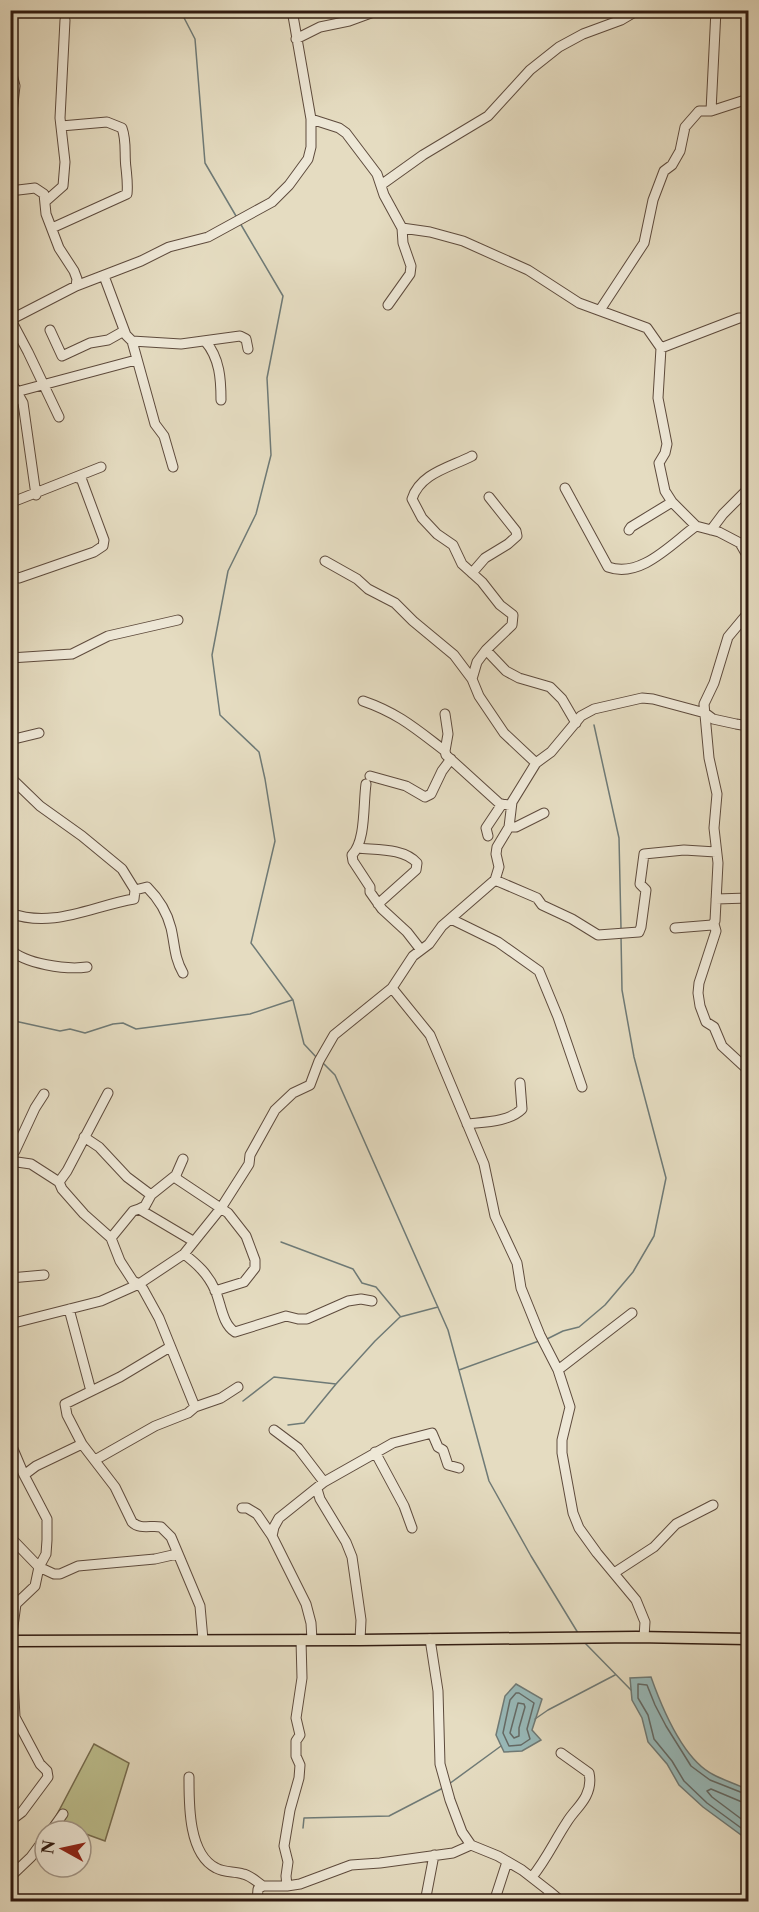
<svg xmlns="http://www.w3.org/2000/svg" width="759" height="1912" font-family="'Libre Caslon Text',serif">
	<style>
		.green { fill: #bcbe8d; stroke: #766c4f; stroke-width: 1.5 }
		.water { fill: #98baba; stroke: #6f7a76; stroke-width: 1.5 }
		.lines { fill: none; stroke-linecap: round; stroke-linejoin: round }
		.shore { stroke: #646a66; stroke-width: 1.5 }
		.stream { stroke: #6f7a76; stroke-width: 1.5 }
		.minor-casing { stroke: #5e4b3d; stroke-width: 11 }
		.major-casing { stroke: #311b11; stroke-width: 13 }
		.minor { stroke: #eee8d7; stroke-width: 9 }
		.major { stroke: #e5dcc1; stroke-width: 10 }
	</style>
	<rect width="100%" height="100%" fill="#e5dcc1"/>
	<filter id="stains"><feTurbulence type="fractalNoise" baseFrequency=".00333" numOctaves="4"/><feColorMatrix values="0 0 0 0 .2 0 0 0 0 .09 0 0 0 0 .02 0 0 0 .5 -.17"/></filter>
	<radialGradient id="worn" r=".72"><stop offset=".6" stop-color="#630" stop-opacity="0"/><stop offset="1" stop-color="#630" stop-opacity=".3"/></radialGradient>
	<path class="green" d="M94 1744 129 1763 105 1841 53 1822Z"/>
	<path class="water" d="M651 1677C662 1708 683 1760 714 1775 725 1781 737 1784 748 1790V1840L703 1807 679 1785 667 1764 648 1742 642 1718 632 1700 630 1678Z
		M516 1684 542 1699 532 1730 541 1740 522 1751 504 1752 496 1735 505 1696Z"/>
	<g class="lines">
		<path class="shore" d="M519 1693 534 1703 527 1729 530 1739 521 1745 509 1746 503 1733 510 1700 516 1693Z
			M518 1703 524 1704 525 1707 519 1728V1736L514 1738 510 1733Z
			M748 1795 710 1780 691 1766 666 1726 655 1705 647 1685 638 1684V1698L648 1715 654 1739 672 1761 684 1781 707 1803 748 1833
			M748 1803 742 1802 711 1789 707 1791 712 1797 748 1824"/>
		<path class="stream" d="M180 10 195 39 205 163 236 216
			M240 223 283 296 267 378 271 455 256 514 228 571 212 655 220 715 259 752 265 779 275 841 251 943 293 1000 304 1044 317 1058
			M594 725 619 838 621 928
			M10 1020 60 1031 70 1029 85 1033 113 1024 123 1023 136 1029 250 1014 292 1000
			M323 1063 335 1075 448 1330 489 1481 531 1556 578 1633
			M281 1242 353 1269 362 1283 376 1287 400 1316
			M547 1339 563 1331 579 1327 605 1305 633 1272 654 1236 666 1178 634 1057 622 990 621 936
			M459 1370 539 1341
			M243 1401 274 1377 336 1384 375 1341 400 1317 438 1307
			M288 1425 304 1423 336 1384
			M584 1642 631 1690
			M535 1719 548 1710 615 1675
			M449 1784 501 1746
			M303 1828 304 1818 389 1816 443 1788"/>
		<g class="minor-casing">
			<path id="minor" d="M296 39 320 27 349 21 379 10
				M10 67 15 86 10 130
				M711 111 716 10
				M311 119 339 128 346 133 377 174 384 195 402 228 403 243 411 266 410 274 388 305
				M10 140V160
				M381 185 423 155 488 116 530 70 559 47 583 34 621 20 638 10
				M10 191 35 188 44 194 46 214 59 248 74 271 77 279 76 286
				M46 201 63 186 65 162 60 118 65 20
				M52 228 127 194C128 184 127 178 126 168 124 154 127 142 122 128L107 122 61 126
				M402 228 430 232 463 241 528 270 579 303 647 328 661 348 658 398 667 444 665 453 659 463 665 491 672 502
				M104 276 126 335 132 341 181 344 240 336 246 339 248 349
				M600 310 644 243 653 200 664 171 672 165 680 151 685 127 699 111H711L748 99
				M10 320 76 286 141 261 169 247 208 237 272 202 289 185 308 159 311 147V119L292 10
				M11 320 28 352 59 417
				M50 330 62 356 90 343 108 340 124 331
				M132 341 155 424 164 436 173 467
				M205 341C220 358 221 380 221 400
				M661 348 739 318H748
				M10 380 23 403 36 495
				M16 392 136 360
				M472 456C451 467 420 473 412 499L422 518 437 534 453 545 462 564 482 582 500 605 513 615 512 625 486 650
				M565 488 608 567C641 579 672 543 696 526
				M10 503 101 467
				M629 530 631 527 672 502 696 526 719 532 740 543 748 557
				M711 530 723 514 748 489
				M325 561 357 579 368 589 395 603 413 621 454 655 472 679 477 662 486 650 506 671 519 678 550 687 562 699 576 723
				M472 573 485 558 508 544 517 536 516 531 489 497
				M10 576 19 578 94 552 103 546 104 540 81 478H78
				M10 658 72 654 108 636 178 620
				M472 679 479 696 504 733 536 763
				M363 701C398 713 416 729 445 751
				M445 714 448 734 445 751 446 755 500 804 511 805
				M10 740 39 733
				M370 776 406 786 425 797 431 794 442 771 451 759
				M10 777 40 806 82 836 122 869 135 890 134 899C92 906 53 929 10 913
				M366 784C363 805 366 841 352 855L353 861 370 887V892L382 909 407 932 421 950
				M509 827H516L544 813
				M488 836 486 828 502 804
				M358 848C377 850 404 848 417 863L416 870 378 904
				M495 880 537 898 542 905 572 919 598 935 639 932 641 927 646 890 640 884 644 854 684 850 716 852
				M135 890 147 887C158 898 167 912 171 928 175 945 174 957 183 973
				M716 899 748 898
				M451 919 498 942 539 971 558 1017 582 1087
				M714 924 716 931 699 983 698 993 700 1006 706 1022 714 1027 722 1046 748 1070
				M675 928 712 925 715 921 718 863 714 828 717 794 709 758 704 704 714 683 728 637 748 613
				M10 949C24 964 67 970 87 967
				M392 988 430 1035 484 1164 495 1216 517 1263 521 1288 540 1335 558 1370 570 1407 562 1440V1453L573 1513 579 1528 597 1553 636 1600 645 1622 644 1637
				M467 1124C484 1122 509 1122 522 1109L520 1083
				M84 1137 99 1147 127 1177 151 1195
				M15 1151 35 1108 44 1094
				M183 1159 176 1175 177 1179 228 1213 246 1236 255 1260V1268L244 1282 215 1291
				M10 1161 31 1164 59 1182 62 1189 84 1214 111 1238 120 1261 133 1281 139 1284 143 1289 159 1318 195 1407
				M59 1182 67 1171 108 1093
				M139 1209 145 1206 151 1195 176 1175
				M111 1238 133 1211 139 1209 193 1241
				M184 1254C197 1264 208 1274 215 1290 221 1303 222 1324 235 1332L286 1316 298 1319H307L348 1301 361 1299 372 1301
				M10 1278 44 1275
				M69 1309 91 1391
				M10 1324 101 1301 139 1284 184 1254 221 1208 249 1164 250 1155 275 1110 293 1093 310 1085 319 1061 334 1035 392 988 413 956 429 944 442 926 495 880 499 867 496 854 497 847 509 827 512 802 536 763 551 752 581 716 594 709 642 698 653 699 705 713 713 719 736 724 748 726
				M558 1370 632 1313
				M274 1430 298 1448 324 1482
				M10 1442 24 1475 47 1519V1540L46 1554 39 1567 35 1586 16 1604 11 1641 15 1717 10 1730
				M82 1444 67 1415 65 1404 120 1377 170 1347
				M375 1452 404 1506 412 1528
				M95 1460 155 1426 188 1413 195 1407 221 1398 238 1387
				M24 1475 36 1466 82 1444 115 1487 132 1522C140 1530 151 1525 161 1527L171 1537 200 1606 203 1640
				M317 1489 320 1499 346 1542 352 1557 361 1620 360 1640
				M242 1508H247L257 1514 272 1536 306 1604 311 1623 312 1640
				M272 1536 274 1527 279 1518 324 1482 393 1443 432 1433 438 1447 443 1450 448 1465 459 1468
				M10 1537 39 1567 54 1574H60L78 1566 155 1559 177 1554
				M614 1573 654 1547 676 1524 713 1505
				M430 1639 438 1691 440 1764 450 1800 462 1832 471 1845 498 1856 522 1870 549 1891 548 1902
				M189 1777C189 1803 188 1854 216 1868 225 1873 234 1871 243 1874 250 1875 257 1882 263 1886
				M10 1821 22 1812 48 1777 47 1771 40 1764 15 1717
				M51 1831 63 1814
				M10 1877 31 1857 45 1838
				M532 1877C546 1860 555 1840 567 1822 573 1812 581 1806 586 1796 590 1788 591 1782 589 1773L561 1753
				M287 1886 286 1876 288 1862 284 1846 290 1810 299 1778 300 1765 296 1756V1741L300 1735 296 1718 302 1678 301 1640
				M549 1891 562 1902
				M257 1902 258 1889 263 1886H287L300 1884 351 1865 380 1863 453 1853 471 1845
				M425 1902 434 1855
				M494 1902 507 1862"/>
		</g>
		<g class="major-casing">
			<path id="major" d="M10 1641 360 1640 636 1637 748 1639"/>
		</g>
		<use href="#minor" class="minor"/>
		<use href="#major" class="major"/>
	</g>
	<rect width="759" height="1912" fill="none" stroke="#e5dcc1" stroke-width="36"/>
	<rect x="12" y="12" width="735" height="1888" fill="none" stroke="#311b11" stroke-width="3"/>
	<rect x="18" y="18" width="723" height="1876" fill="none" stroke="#311b11" stroke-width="1.5"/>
	<g transform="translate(63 1849) rotate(278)"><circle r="28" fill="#eee8d7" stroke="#a29688" stroke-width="1.5"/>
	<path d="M0-4.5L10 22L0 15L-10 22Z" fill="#8f2418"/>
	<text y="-9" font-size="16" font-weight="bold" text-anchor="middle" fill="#311b11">N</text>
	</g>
	<rect width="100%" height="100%" filter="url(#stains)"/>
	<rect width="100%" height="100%" fill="url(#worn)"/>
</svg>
